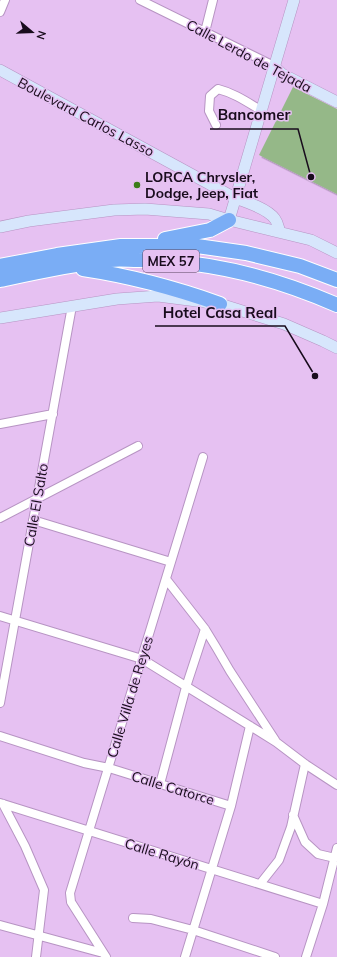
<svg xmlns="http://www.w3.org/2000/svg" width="337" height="957" font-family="Mulish,sans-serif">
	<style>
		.building { fill: #95b888; filter: url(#shadow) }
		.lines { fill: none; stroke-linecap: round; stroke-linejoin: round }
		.street-casing { stroke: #b794c3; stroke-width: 10 }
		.secondary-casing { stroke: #b794c3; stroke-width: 12 }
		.highway-casing { stroke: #fff; stroke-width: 16 }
		.street { stroke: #fff; stroke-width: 8 }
		.secondary { stroke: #d7e6fc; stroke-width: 11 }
		.highway { stroke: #7aadf5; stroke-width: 14 }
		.poi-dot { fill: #3c7c1a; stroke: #e6c1f2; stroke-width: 1.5 }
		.labels { text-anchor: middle; stroke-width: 3; stroke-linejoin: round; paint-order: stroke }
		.shield { fill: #e6c1f2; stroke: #56425d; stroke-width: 1 }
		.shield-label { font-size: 13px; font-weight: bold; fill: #190c1d }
		.street-label { font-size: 14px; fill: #190c1d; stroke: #e6c1f2 }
		.poi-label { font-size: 14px; font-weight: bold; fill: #190c1d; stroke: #e6c1f2; text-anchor: start }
		.leader { fill: none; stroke: #190c1d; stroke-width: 1.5 }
		.callout-dot { fill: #190c1d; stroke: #e6c1f2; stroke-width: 1.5 }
		.callout-label { font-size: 15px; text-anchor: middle; font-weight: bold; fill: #190c1d; stroke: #e6c1f2; stroke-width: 3; stroke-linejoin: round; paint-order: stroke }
	</style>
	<defs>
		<filter id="shadow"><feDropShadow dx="2.5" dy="2.5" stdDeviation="0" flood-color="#0004"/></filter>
	</defs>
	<rect width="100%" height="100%" fill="#e6c1f2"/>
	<path class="building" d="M293 87 337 109V194L259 155Z"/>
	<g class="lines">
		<g class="street-casing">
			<path id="street" d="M140 0 274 66
				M0 12 5 0
				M205 32 213 0
				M216 125 209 111 210 96 218 89C234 93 247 102 262 111
				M0 424 53 414
				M0 518 138 446
				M33 520 171 562
				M166 579 205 629 216 647 230 671 275 740
				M0 616 142 659 276 742 305 764 337 785
				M0 703 72 306
				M0 736 84 763 109 768 231 806
				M160 784 186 687 205 629
				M0 803 323 904
				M3 804 25 846 44 890 36 957
				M293 815 305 842 318 854 335 858
				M260 884 279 860 291 827 305 764
				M133 918 151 919 193 930 275 957
				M0 925 103 953
				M106 957 71 902 70 893 203 457
				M185 957 231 806 250 726
				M306 957 323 904 337 848"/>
		</g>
		<g class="secondary-casing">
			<path id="secondary" d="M274 66 282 74 337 102
				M0 70 235 198C247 202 268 209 275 219 278 223 278 227 280 232
				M229 220 294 0
				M0 227 29 221 114 210 145 209 209 214 229 220 311 240 337 253
				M0 318 117 299 158 296 220 304 284 324 323 341 337 348"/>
		</g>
		<g class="highway-casing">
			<path id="highway" d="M165 239 210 230 229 220
				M0 266 57 255 121 246H197L246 253 300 266 337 280
				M83 269C130 276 175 288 220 304
				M0 280C37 272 73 264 110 260 119 259 129 260 138 260 208 260 273 277 337 305"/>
		</g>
		<use href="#street" class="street"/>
		<use href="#secondary" class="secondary"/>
		<use href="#highway" class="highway"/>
	</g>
	<circle class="poi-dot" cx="137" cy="185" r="4"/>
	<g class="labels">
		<rect class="shield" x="143" y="250" width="56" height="22" rx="3"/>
		<g class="shield-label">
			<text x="171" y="266">MEX 57</text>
		</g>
		<g class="street-label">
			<text transform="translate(249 56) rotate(28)" y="5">Calle Lerdo de Tejada</text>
			<text transform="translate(86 117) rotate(28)" y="5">Boulevard Carlos Lasso</text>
			<text transform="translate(36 505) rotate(-80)" y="5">Calle El Salto</text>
			<text transform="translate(130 697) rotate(-73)" y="5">Calle Villa de Reyes</text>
			<text transform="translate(173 788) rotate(17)" y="5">Calle Catorce</text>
			<text transform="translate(162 854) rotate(17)" y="5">Calle Rayón</text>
		</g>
		<g class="poi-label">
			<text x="145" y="182">LORCA Chrysler,<tspan x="145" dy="16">Dodge, Jeep, Fiat</tspan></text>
		</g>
	</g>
	<path class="leader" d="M311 177L298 129H210M315 376L285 326H155"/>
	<g class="callout-dot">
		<circle cx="311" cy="177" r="4"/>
		<circle cx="315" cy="376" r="4"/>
	</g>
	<g class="callout-label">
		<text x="254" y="120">Bancomer</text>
		<text x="220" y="318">Hotel Casa Real</text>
	</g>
	<g transform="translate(32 32) rotate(109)" stroke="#e6c1f2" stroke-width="3" paint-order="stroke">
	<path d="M0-3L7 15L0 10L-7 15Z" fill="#190c1d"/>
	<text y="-6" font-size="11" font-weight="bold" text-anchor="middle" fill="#190c1d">N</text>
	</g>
</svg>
